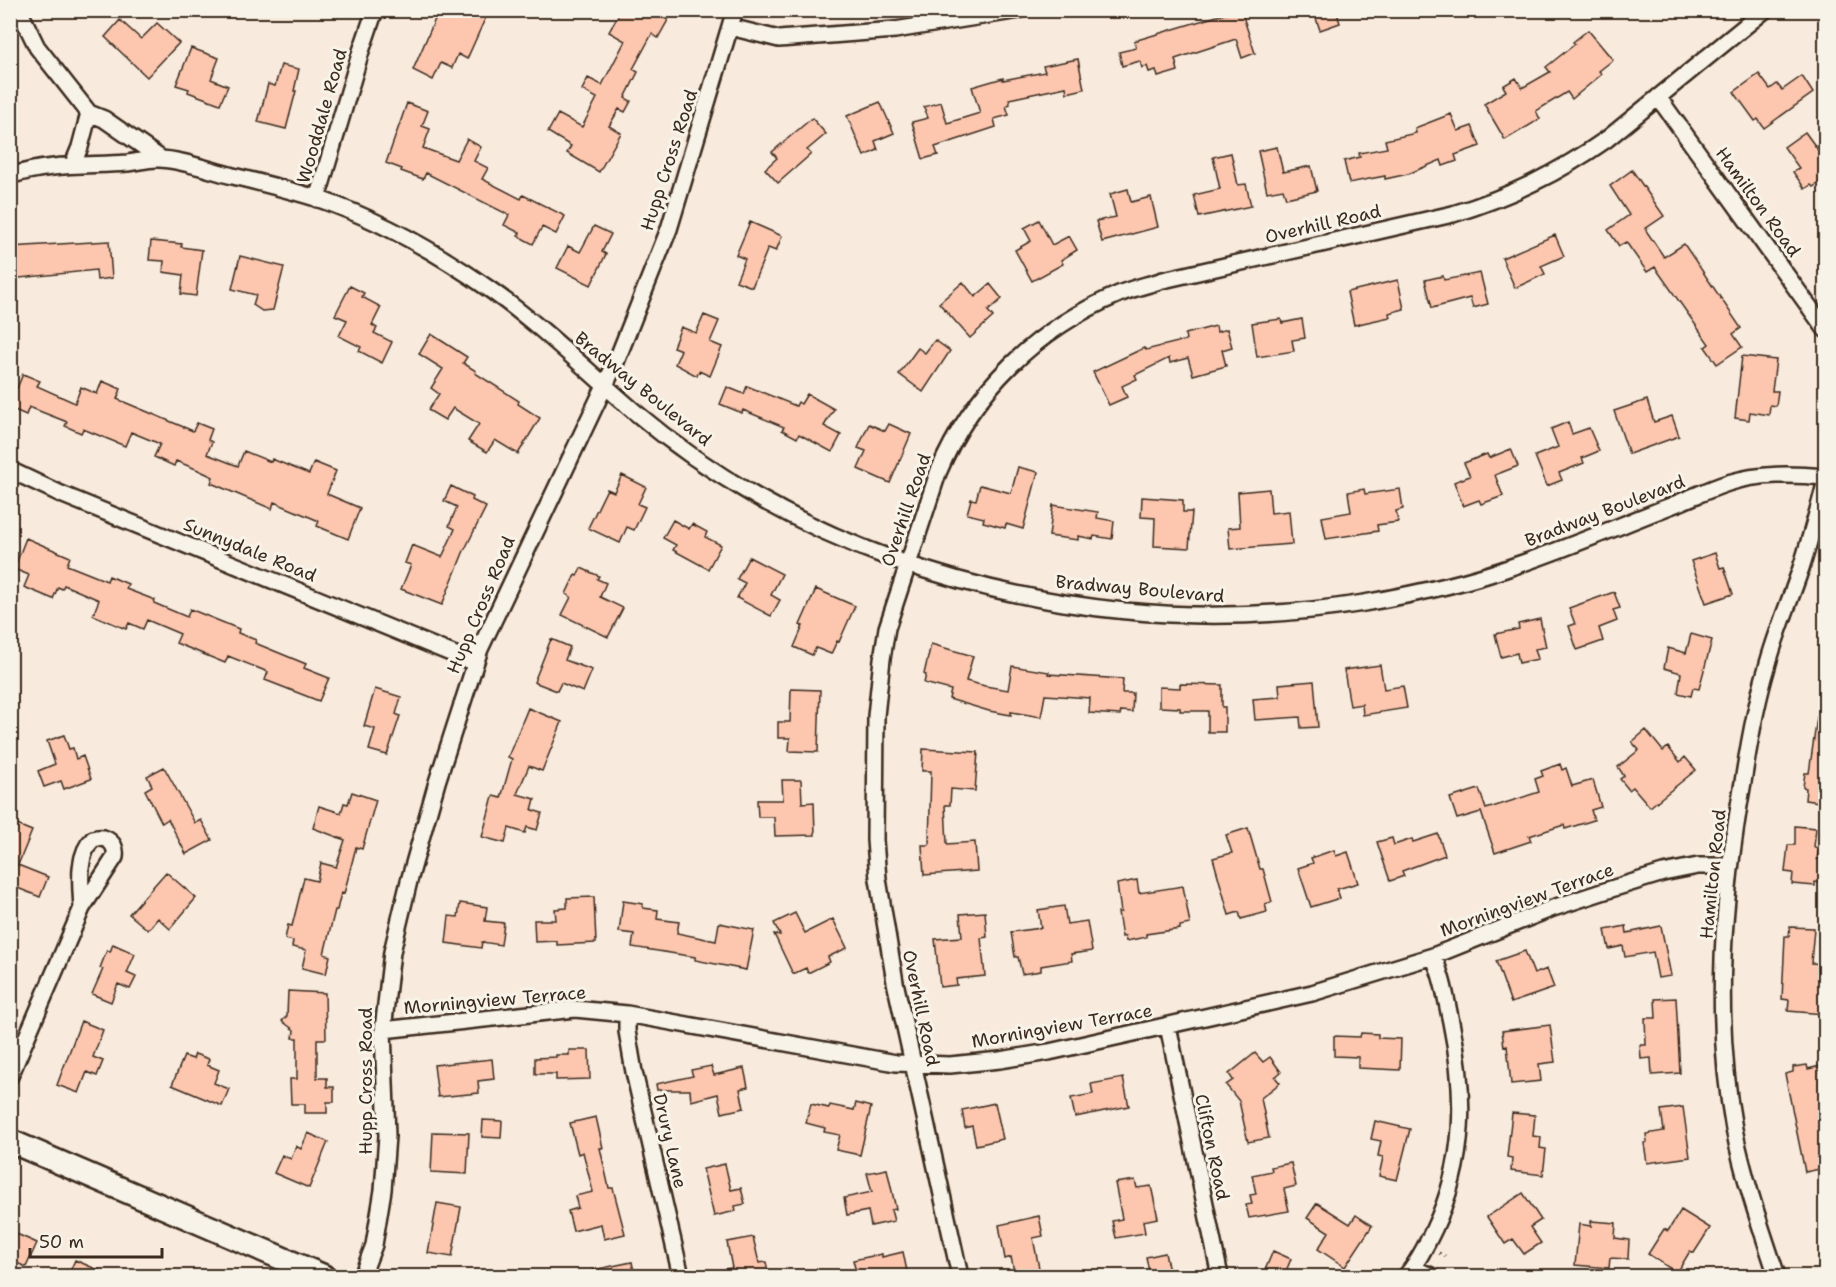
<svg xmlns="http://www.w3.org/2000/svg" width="1836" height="1287" font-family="'Shantell Sans',sans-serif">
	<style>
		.building { fill: #fcc6af; stroke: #3b2a1e; stroke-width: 1.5 }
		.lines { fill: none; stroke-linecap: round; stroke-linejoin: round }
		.minor-casing { stroke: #3b2a1e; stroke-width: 20 }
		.secondary-casing { stroke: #3b2a1e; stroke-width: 27 }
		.path { stroke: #3b2a1e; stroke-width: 3; stroke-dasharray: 1.5 4.5; stroke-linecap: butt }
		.minor { stroke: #f7f3e8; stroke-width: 15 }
		.secondary { stroke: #f7f3e8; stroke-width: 22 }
		.labels { text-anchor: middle; stroke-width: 6; stroke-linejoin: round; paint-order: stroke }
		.street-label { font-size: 18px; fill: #3b2a1e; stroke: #f7f3e8 }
	</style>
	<rect width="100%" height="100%" fill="#f8eadd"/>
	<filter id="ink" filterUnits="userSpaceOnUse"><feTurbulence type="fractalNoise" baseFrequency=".0167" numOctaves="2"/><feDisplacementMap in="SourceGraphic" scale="12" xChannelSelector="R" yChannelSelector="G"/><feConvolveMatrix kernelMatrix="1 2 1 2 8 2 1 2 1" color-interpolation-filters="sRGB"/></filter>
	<g filter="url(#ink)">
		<path class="building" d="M439 10H489L467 59 458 54 452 68 441 63 433 80 413 70Z
			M621 10H651L668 20 658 38 652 34 633 69 638 72 625 98 631 101 625 112 619 109 609 126 621 133 599 172 567 153 571 146 548 132 558 114 582 127 597 98 582 90 588 78 602 85 625 41 609 32Z
			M1237 10H1241L1255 53 1242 58 1236 39 1175 59 1178 71 1158 77 1156 70 1149 72 1147 66 1142 68 1140 61 1122 66 1119 52 1136 48 1134 41Z
			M1313 10H1336L1340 23 1320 30Z
			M120 20 141 39 157 23 179 43 147 77 105 37Z
			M1588 30 1613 60 1599 71 1602 74 1572 99 1567 92 1536 111 1540 119 1505 140 1484 104 1506 91 1503 86 1516 78 1522 88 1550 72 1546 67 1575 44 1573 42Z
			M191 48 219 58 211 79 228 86 220 104 188 92 189 89 176 85Z
			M1078 59 1084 89 1067 93 1066 87 1009 99 1010 104 1006 106 1009 115 994 119 996 127 935 147 938 155 923 159 912 122 928 118 924 107 941 102 947 123 980 113 972 87 1003 78V80L1045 72 1043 66Z
			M281 65 299 69 294 91H296L286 129 258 122 268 84 275 86Z
			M1759 74 1770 89 1777 84 1782 90 1802 76 1813 93 1764 128 1758 119 1755 121 1734 92Z
			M880 102 894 133 875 141 878 150 864 156 847 116Z
			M407 103 428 111 422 126 430 129 423 148 456 160 467 139 481 147 474 161 488 168 482 179 521 199 523 195 565 216 556 234 542 227 533 244 518 236 520 233 504 225 509 215 426 173 423 179 401 171 402 169 386 163Z
			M1451 114 1458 131 1472 126 1480 146 1455 155 1457 161 1443 166 1441 160 1408 174 1385 179V176L1349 183 1344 161 1360 157 1359 153 1387 148 1385 140 1416 133 1415 128Z
			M812 118 826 134 807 150 811 154 778 183 765 169 777 158 772 152Z
			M1805 132 1826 161V178L1813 187 1811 185 1805 189 1793 172 1799 168 1784 147Z
			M1277 147 1283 172 1311 166 1317 191 1286 198 1283 189 1267 192 1258 151Z
			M1231 153 1238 185 1246 184 1251 206 1199 217 1194 195 1220 189 1213 157Z
			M1632 170 1664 216 1645 229 1664 257 1684 244 1741 328 1733 334 1742 347 1717 364 1705 347 1709 344 1655 267 1647 272 1626 242 1619 246 1608 230 1629 215 1610 186Z
			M1128 189 1131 202 1151 197 1158 227 1102 242 1096 221 1116 217 1110 194Z
			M1039 220 1052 245 1069 236 1077 250 1061 260 1063 264 1032 281 1015 250 1031 241 1024 228Z
			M750 222 782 236 776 251 768 248 752 287 736 281 745 259 736 255Z
			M594 226 611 234 602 252 606 254 591 285 557 268 568 246 580 252Z
			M1555 235 1564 256 1541 266 1545 274 1515 288 1502 258Z
			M109 241 112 278 97 280 96 270 10 279V247Z
			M151 241 182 244 181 247 202 250 196 296 181 294 183 275 163 272 164 261 149 260Z
			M240 256 284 267 273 310 262 311 253 305 256 295 232 289Z
			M1480 273 1488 304 1473 308 1470 298 1432 308 1425 280 1443 276 1444 280Z
			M1398 280 1404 309 1389 313 1390 317 1354 325 1347 292Z
			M963 282 975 297 990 284 1002 299 988 311 993 317 970 338 939 303Z
			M350 286 364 293 362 297 381 307 372 325 377 328 374 333 392 342 382 363 359 351 361 347 339 336 347 320 335 315Z
			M704 315 719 321 710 342 722 347 710 376 699 371 697 376 675 364 681 350 673 347 681 327 696 333Z
			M1281 319 1282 323 1302 319 1305 338 1292 340 1294 351 1257 357 1252 323Z
			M1216 326 1217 332 1227 329 1232 347 1222 350 1226 366 1193 375 1188 358 1170 363 1169 358 1135 375 1137 379 1122 386 1127 397 1109 405 1093 372 1144 348 1146 350 1186 340 1185 334Z
			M431 334 467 357 463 363 476 371 475 373 519 401 518 404 540 418 518 454 495 440 487 452 468 441 479 424 453 408 445 420 428 410 439 394 431 388 443 369 419 354Z
			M935 340 950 351 923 392 899 374 918 348 925 353Z
			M1742 356 1776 360 1772 391H1778L1776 406 1770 405 1769 415 1750 412 1749 420 1735 418Z
			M23 374 40 381 37 386 75 403 81 387 97 394 102 381 121 389 117 399 193 431 197 423 212 429 208 440 212 442 207 454 238 466 244 451 271 462 272 459 309 474 314 462 336 471 327 494 360 508 348 539 317 526 319 521 274 502 272 509 211 483 213 477 196 469 176 461 174 466 154 457 160 444 131 432 125 446 83 429 81 433 65 426 67 422 29 407 26 415 10 408V385L17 388Z
			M747 386 796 406 798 402 801 404 807 394 834 409 824 426 841 435 832 452 799 434 797 438 782 430 784 427 743 410 742 413 720 404 727 387 744 394Z
			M1647 400 1654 422 1672 416 1679 436 1629 454 1614 411Z
			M1568 422 1572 434 1589 428 1599 451 1582 458 1584 463 1559 473 1562 480 1547 486 1535 456 1558 447 1551 429Z
			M869 424 885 431 889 424 911 434 890 483 858 469 866 451 858 448Z
			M1511 449 1518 466 1495 475 1503 496 1481 504 1479 500 1463 506 1454 482 1470 476 1464 463 1487 454 1489 458Z
			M1018 467 1038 472 1023 529 1006 524 1005 528 983 522 984 518 967 514 971 499 976 500 980 485 1011 493Z
			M622 475 646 487 638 504 645 507 634 530 627 527 620 543 588 528 607 489 614 492Z
			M451 486 473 497 472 500 486 507 463 553 442 605 401 589 411 565 405 563 412 545 442 557 455 529 449 526 457 507 444 501Z
			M1269 489 1271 513 1289 511 1292 544 1230 549 1228 528 1240 527 1238 492Z
			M1364 489 1365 494 1400 489 1403 509 1396 511 1398 522 1377 525 1378 531 1326 539 1322 517 1351 512 1348 492Z
			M1142 497 1183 500V512H1192L1189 548 1154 546 1155 518 1141 517Z
			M1053 505 1098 512 1097 518 1114 521 1112 539 1094 536 1093 539 1078 536V540L1049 536Z
			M673 520 689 529 692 524 707 532 705 537 721 545 708 569 673 550 676 545 663 538Z
			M26 538 70 557 67 565 107 581 109 576 128 584 126 589 155 600 154 603 187 617 190 609 239 629 238 633 256 640 255 643 306 664 304 668 329 678 319 701 265 680 268 672 228 656 225 663 176 643 180 634 147 620 143 629 129 623 126 629 93 615 99 600 64 585 62 589 58 587 53 599 24 587 29 575 14 569Z
			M1715 553 1720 568 1724 567 1733 594 1706 603 1691 561Z
			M749 557 782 574 771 595 780 600 771 616 737 598 745 583 737 579Z
			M581 568 599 576 597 579 606 583 600 597 623 608 608 637 562 615 571 597 566 594 575 575 577 576Z
			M816 589 855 606 839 642 837 641 831 654 816 648 812 655 794 647 803 626 800 625Z
			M1614 592 1620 608 1613 610 1617 621 1599 628 1603 641 1577 650 1569 626 1575 624 1569 608Z
			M1540 619 1546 647 1535 649 1538 659 1519 663 1517 653 1501 657 1495 634 1519 629 1518 624Z
			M1691 634 1712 640 1699 689 1693 688 1691 696 1678 693 1681 673 1664 668 1668 648 1686 653Z
			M551 639 570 647 565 660 592 670 583 692 561 683 557 691 534 682Z
			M931 644 973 656 966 681 985 686 1008 690 1012 666 1049 672 1048 674 1123 679 1122 693H1133L1132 712 1121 711 1120 715 1089 713 1090 698 1045 695 1041 717 1011 712V715L989 711 949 699 951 690 924 683 926 675 924 674Z
			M1380 665 1384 689 1403 686 1407 708 1363 715 1362 704 1350 706 1344 670Z
			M1314 681 1318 727 1301 728 1300 717 1255 720 1253 699 1280 697 1279 684Z
			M1180 684 1222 685V707H1225V732H1208V711H1180V708L1159 707V687L1180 688Z
			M375 689 401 697 396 714 400 716 387 755 369 750 375 729 364 726Z
			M791 689 820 690 818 752 789 751 790 738H778V722H790Z
			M528 708 562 722 542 771 529 766 517 794 535 799 532 810 542 813 537 830 527 827 525 833 509 828 505 843 482 837 493 796 501 798 512 759 508 757Z
			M1817 717 1826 718V803L1805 800 1806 788 1803 787 1805 773H1809Z
			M1646 730 1663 751 1668 747 1680 762 1685 757 1696 770 1650 807 1633 787 1629 790 1620 779 1624 776 1618 767 1639 750 1632 742Z
			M64 735 69 749 73 748 76 759 83 756 91 779 64 789 61 781 44 787 38 771 55 764 47 741Z
			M923 749 978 752 975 791 951 789 950 805H945L947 844 975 842 977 871 924 875 922 845H929L931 771H922Z
			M1560 764 1562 770 1566 768 1572 786 1593 780 1601 807 1591 810 1594 820 1565 829 1564 825 1529 836 1531 841 1495 853 1481 812 1457 819 1450 798 1479 789 1486 809 1539 792 1535 779 1543 776 1541 771Z
			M164 767 195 823 201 820 212 840 186 854 168 819 162 823 145 790 152 786 147 776Z
			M782 780H801L802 803 814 802 815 835 775 836 774 817H758L757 800H783Z
			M352 792 376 800 362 849 356 847 344 894 341 893 337 910H335L324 954 330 956 326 974 302 968 306 950 292 947 293 941 285 939 288 925 292 926 304 878 317 881 321 863 336 867 345 840 313 828 319 806 341 813 344 803 348 804Z
			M10 822 32 831 18 865 48 877 40 897 10 885Z
			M1795 826 1816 828 1814 847 1819 848 1817 859H1825L1822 883 1815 882V886L1792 884 1793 873 1785 872 1788 845H1795Z
			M1248 828 1260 869H1263L1272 902 1265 904 1267 912 1241 919 1239 912 1229 915 1213 858 1232 853 1226 835Z
			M1438 834 1445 855 1402 871 1404 876 1390 881 1377 842 1392 838 1394 845 1412 839 1413 842Z
			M1334 850 1336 856 1348 852 1358 883 1337 889 1340 898 1311 907 1298 868 1313 863 1311 858Z
			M166 872 196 898 170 929 158 918 148 930 129 914Z
			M1137 880 1139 893 1183 886 1190 924 1180 926V929L1146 934V937L1126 941 1125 936 1122 937 1118 912H1121L1117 884Z
			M594 897 596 943 557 945V941L535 942 534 920H556L555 909 567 908V898Z
			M623 901 643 904V908L658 910 657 919 679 922 677 933 716 941 719 923 754 930 746 970 695 960V957L632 947 634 934 619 932Z
			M460 903 487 907 485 921 504 923 501 945 482 942 481 948 446 943 449 916 458 917Z
			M1064 906 1067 924 1087 921 1092 951 1071 954 1072 961 1041 966V971L1022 974 1018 957H1015L1011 932 1041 928 1038 910Z
			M985 912 987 937 981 938 985 976 956 979 957 985 940 987 935 939 962 937 960 914Z
			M795 913 805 933 833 919 847 948 828 957 830 962 808 973 806 968 793 974 774 934 780 935 774 923Z
			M1626 926 1627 933 1661 926 1671 976 1658 978 1653 952 1625 957 1623 946 1609 949 1605 930Z
			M1790 927 1814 928 1811 963 1826 964 1824 1014 1788 1011 1789 1000 1782 999 1785 936H1789Z
			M113 944 135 954 127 973 136 977 130 989 118 984 111 1002 92 994 103 969 100 968 107 950 110 952Z
			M1525 951 1534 974 1547 969 1554 988 1511 1003 1496 961Z
			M288 991 325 993 326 1039H317V1078H327V1087H334V1102H327V1113H305V1104H291L290 1079H297V1038H293L294 1030 282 1021 287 1016Z
			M1676 998 1680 1073 1652 1075 1651 1058 1641 1059 1640 1045H1646L1645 1018H1656L1655 999Z
			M81 1021 103 1030 93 1057 103 1061 97 1076 87 1072 79 1093 57 1085Z
			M1550 1025 1555 1062 1539 1064 1541 1081 1511 1084 1507 1046 1504 1047 1502 1031Z
			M1361 1033 1378 1034V1038L1401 1039 1400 1070 1358 1068V1057L1334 1056V1036L1360 1037Z
			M569 1050H589L590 1079 556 1080V1074H535V1058L556 1057V1055H569Z
			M1255 1053 1263 1062 1270 1057 1281 1072 1275 1077 1280 1083 1261 1098 1269 1138 1248 1142 1239 1101 1226 1085 1233 1080 1229 1074Z
			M195 1054 209 1059 207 1065 219 1070 214 1083 229 1089 222 1106 172 1085 184 1056 193 1059Z
			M492 1059 494 1079 478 1081 479 1093 438 1097 434 1065Z
			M1807 1065 1808 1069 1820 1066 1824 1084 1826 1083V1140L1819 1142 1825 1168 1805 1172 1785 1074 1793 1072V1067Z
			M711 1066 714 1075 744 1068 748 1087 740 1089 744 1108 722 1113 718 1094 691 1101 690 1090H657L656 1084 693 1076 691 1070Z
			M1123 1078 1129 1106 1075 1117 1071 1098 1093 1094 1091 1084Z
			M856 1103 871 1107 860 1155 836 1150 840 1135 824 1132 825 1128 806 1123 811 1104 829 1108 830 1105 854 1110Z
			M995 1103 1003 1139 976 1145 972 1126 965 1128 962 1110Z
			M1683 1107 1690 1157 1647 1163 1644 1143 1647 1142 1646 1134 1664 1131 1661 1110Z
			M1512 1113 1535 1115 1533 1136 1541 1137 1540 1148 1546 1149 1543 1175 1511 1171 1512 1158 1507 1157Z
			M596 1117 603 1148H600L609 1188H613L625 1234 604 1239 601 1224 573 1231 568 1211 578 1208 575 1196 593 1192 583 1152 578 1154 570 1123Z
			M483 1120 502 1121 501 1138 482 1137Z
			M1375 1121 1410 1129 1397 1180 1379 1176 1383 1157 1378 1156 1381 1141 1371 1139Z
			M433 1132 469 1133 467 1174 431 1172Z
			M308 1133 328 1142 309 1188 274 1173 282 1155 291 1159 296 1146 301 1149Z
			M1291 1163 1296 1186 1284 1189 1289 1211 1249 1218 1246 1205 1252 1204 1250 1195 1256 1194 1252 1175 1272 1171 1271 1167Z
			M725 1164 731 1190 741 1188 745 1204 735 1206 736 1211 714 1216 703 1169Z
			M887 1169 896 1209 891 1210 894 1221 871 1226 868 1211 847 1215 844 1198 872 1192 867 1173Z
			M1135 1180 1137 1188 1151 1186 1158 1218 1143 1221 1145 1233 1116 1238 1112 1221 1122 1219 1115 1183Z
			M1523 1193 1541 1220 1530 1227 1541 1243 1524 1254 1513 1239 1505 1244 1487 1217Z
			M437 1203 461 1207 452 1257 428 1253Z
			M1317 1203 1350 1224 1356 1215 1372 1226 1345 1267 1318 1249 1329 1232 1307 1218Z
			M1681 1210 1710 1228 1694 1253 1690 1251 1677 1273 1648 1254 1664 1229 1668 1231Z
			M1039 1216 1043 1236 1033 1238 1040 1273 1015 1276 1011 1257 1005 1259 999 1225Z
			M1591 1221 1616 1223 1615 1238 1629 1240 1628 1259 1610 1258 1609 1268 1575 1265 1579 1224 1591 1226Z
			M10 1231 37 1243 26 1267 10 1260Z
			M753 1237 759 1263 766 1262 769 1276H725V1269L732 1268 727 1242Z
			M1273 1251 1291 1259 1284 1276 1265 1270Z
			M903 1252 908 1276H857L853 1260 882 1254V1257Z
			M1165 1253 1170 1276H1150L1146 1257Z
			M75 1260 112 1276H68Z
			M632 1262 635 1276H594L593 1270Z"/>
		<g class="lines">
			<g class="minor-casing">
				<path id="minor" d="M19 10 37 47 89 113 104 119 160 158
					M730 27 779 39 895 30 1020 10
					M1658 97 1826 330
					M73 164 80 147 89 113
					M10 176C48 163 88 166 127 163 137 162 147 159 157 159 177 158 212 171 233 176 262 183 291 190 319 199 380 220 440 254 492 291 543 327 588 372 635 412 709 475 798 525 890 558 1043 613 1204 629 1364 603 1416 594 1467 583 1517 565 1570 547 1621 525 1673 505 1691 498 1709 489 1728 483 1760 473 1793 474 1826 477
					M317 199 361 51 375 10
					M10 470 61 494 475 663
					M627 1014V1031L634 1072 681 1276
					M1168 1026 1220 1276
					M383 1030 575 1009 627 1014 896 1063 950 1065 1000 1060 1049 1052 1312 993 1433 956 1553 908 1611 889 1663 873 1698 866H1730
					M10 1076 82 908 115 857C117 843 106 835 93 839 76 855 81 887 82 908
					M1413 1268 1431 1276
					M362 1276 374 1245 383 1190 387 1136 383 1030 392 952 409 881 437 782 480 649 616 362 669 229 735 10
					M960 1276 895 982 878 879 875 840 876 716 882 659 887 628 938 473C973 390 1036 329 1119 294 1133 288 1148 285 1163 280L1453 214C1511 196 1557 174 1607 139L1765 10
					M1406 1276C1418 1262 1426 1246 1434 1229 1466 1161 1466 1095 1451 1022 1446 999 1443 977 1433 956
					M1777 1276C1761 1228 1744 1179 1734 1129 1713 1015 1723 895 1743 782 1749 743 1756 704 1767 667 1776 633 1790 601 1801 568 1810 540 1818 510 1826 481"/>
			</g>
			<g class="secondary-casing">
				<path id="secondary" d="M10 1141 323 1276"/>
			</g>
			<path class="path" d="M1439 1253 1445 1256
				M1452 1276 1455 1271"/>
			<use href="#minor" class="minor"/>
			<use href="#secondary" class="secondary"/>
		</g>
	</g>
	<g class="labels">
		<g class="street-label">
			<text transform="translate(322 116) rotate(-74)" y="6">Wooddale Road</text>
			<text transform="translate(669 160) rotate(-72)" y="6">Hupp Cross Road</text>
			<text transform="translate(1758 202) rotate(54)" y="6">Hamilton Road</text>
			<text transform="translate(1323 224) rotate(-13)" y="6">Overhill Road</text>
			<text transform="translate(643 389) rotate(39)" y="6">Bradway Boulevard</text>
			<text transform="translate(906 510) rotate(-71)" y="6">Overhill Road</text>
			<text transform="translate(1605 511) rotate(-21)" y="6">Bradway Boulevard</text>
			<text transform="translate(250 550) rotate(22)" y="6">Sunnydale Road</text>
			<text transform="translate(1140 589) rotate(5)" y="6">Bradway Boulevard</text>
			<text transform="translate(481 605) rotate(-67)" y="6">Hupp Cross Road</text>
			<text transform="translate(1713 874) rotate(-84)" y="6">Hamilton Road</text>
			<text transform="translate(1527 900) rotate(-20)" y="6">Morningview Terrace</text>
			<text transform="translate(495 1000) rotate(-5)" y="6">Morningview Terrace</text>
			<text transform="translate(921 1008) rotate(78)" y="6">Overhill Road</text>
			<text transform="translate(1062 1026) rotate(-10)" y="6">Morningview Terrace</text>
			<text transform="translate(366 1081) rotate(-90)" y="6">Hupp Cross Road</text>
			<text transform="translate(670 1141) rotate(77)" y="6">Drury Lane</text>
			<text transform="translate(1212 1147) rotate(78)" y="6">Clifton Road</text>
		</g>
	</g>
	<rect width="1836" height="1287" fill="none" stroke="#f7f3e8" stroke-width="36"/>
	<rect x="18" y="18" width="1800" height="1251" fill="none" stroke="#3b2a1e" stroke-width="2" filter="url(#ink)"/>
	<path d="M30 1248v9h132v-9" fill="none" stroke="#3b2a1e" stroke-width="3"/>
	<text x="39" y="1248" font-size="18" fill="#3b2a1e" stroke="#f7f3e8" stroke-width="4.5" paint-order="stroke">50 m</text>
</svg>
